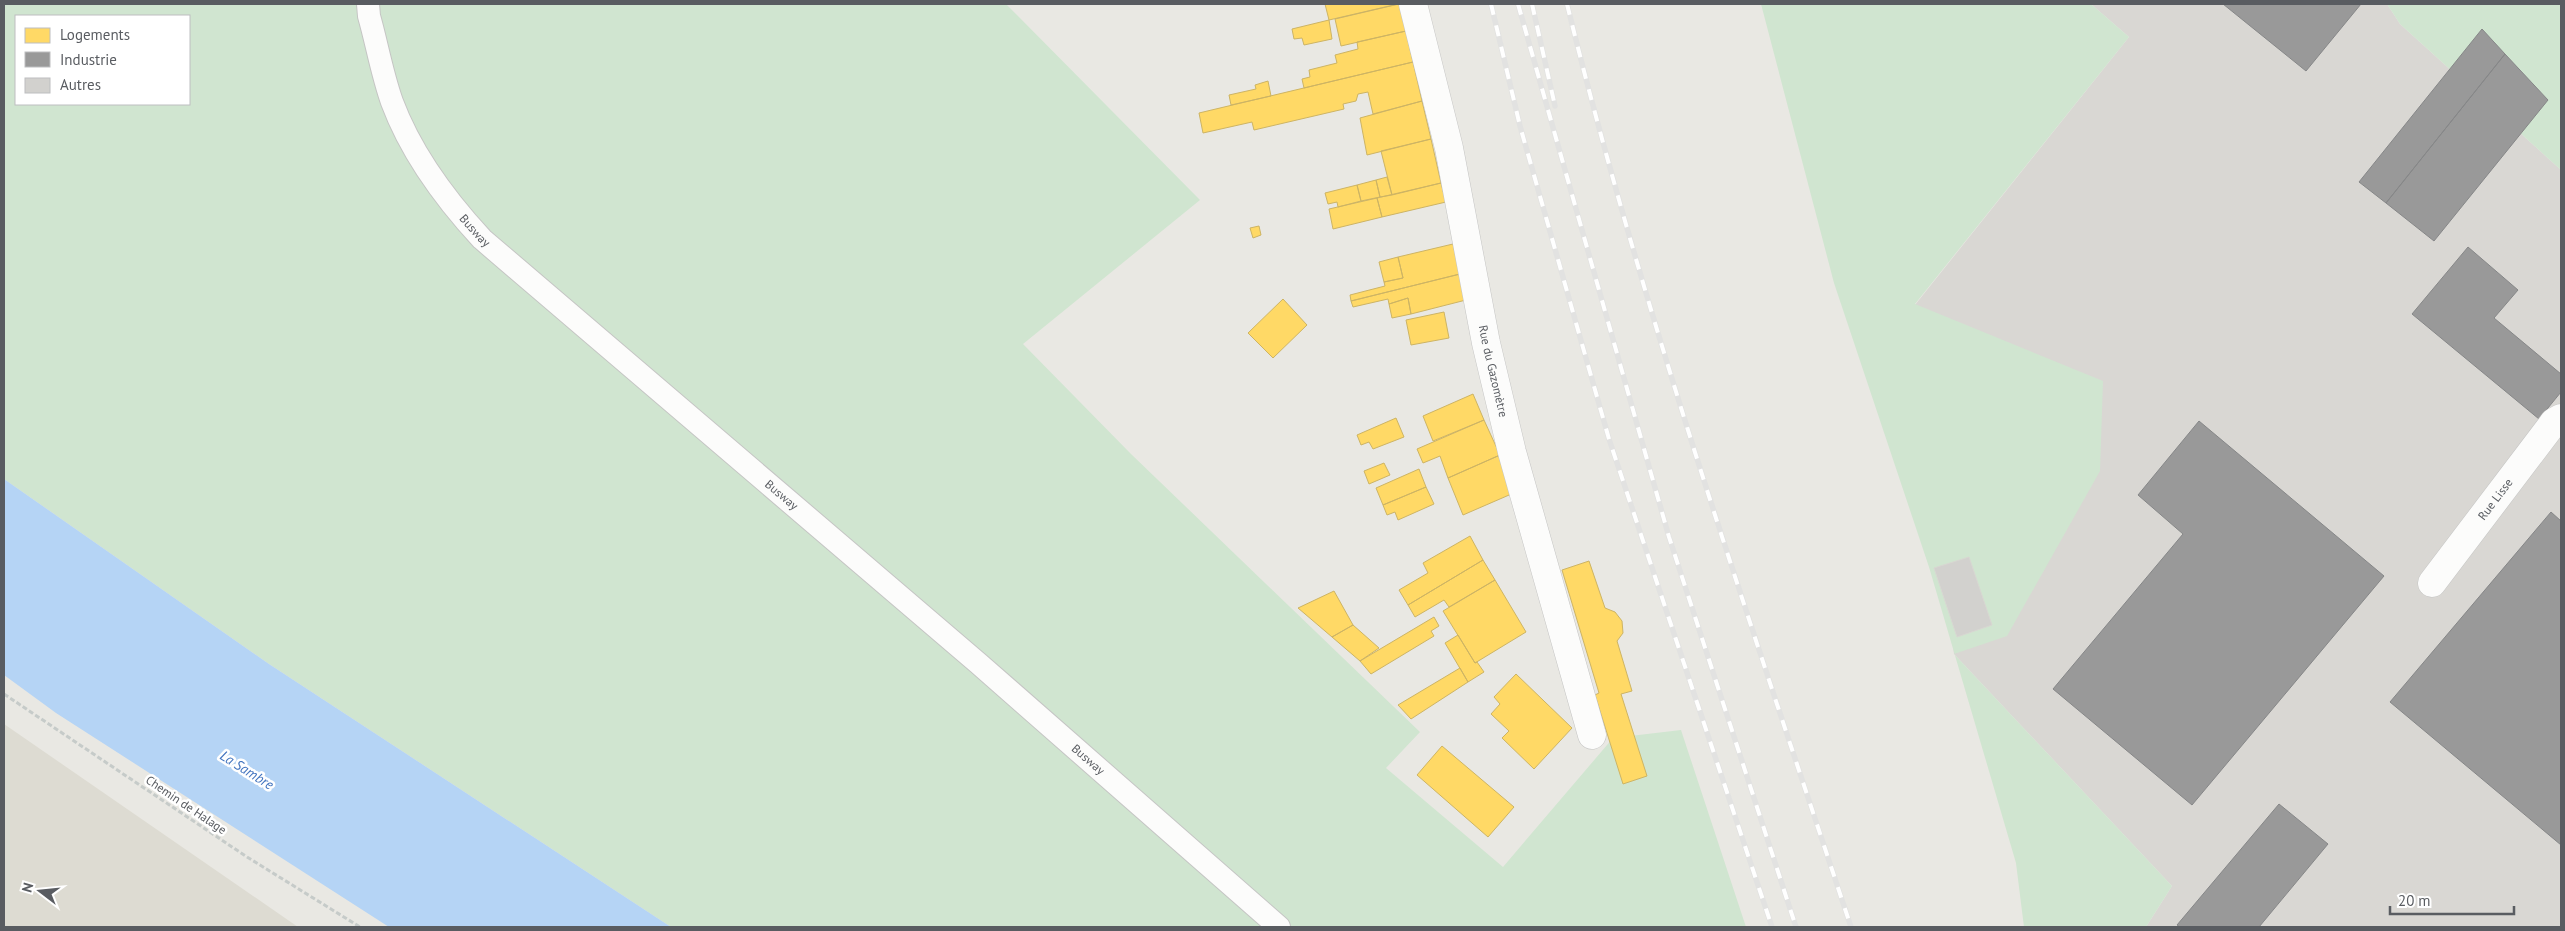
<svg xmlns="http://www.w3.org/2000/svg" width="2565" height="931" font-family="'PT Sans',sans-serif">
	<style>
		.industrial { fill: #d9d7d3 }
		.education { fill: #dddbd2 }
		.green { fill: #d0e5d0; fill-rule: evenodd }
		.water { fill: #b5d4f5 }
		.homes { fill: #ffd966; stroke: #cdb464 }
		.industry { fill: #999; stroke: #868788 }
		.building { fill: #d2d1ce; stroke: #d8d7d2 }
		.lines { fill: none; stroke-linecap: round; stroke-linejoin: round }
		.lane-casing { stroke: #c5c5c4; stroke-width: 24 }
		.street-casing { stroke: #c5c5c4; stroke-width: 29 }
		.path { stroke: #c6cbc9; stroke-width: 3; stroke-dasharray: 5 2.5; stroke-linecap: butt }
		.lane { stroke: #fcfcfb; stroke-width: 22 }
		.street { stroke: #fcfcfb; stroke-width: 28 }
		.rail-casing { stroke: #e2e2e1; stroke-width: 5.5 }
		.rail { stroke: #fff; stroke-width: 4; stroke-dasharray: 11; stroke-linecap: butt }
		.labels { text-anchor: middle; stroke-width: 5; stroke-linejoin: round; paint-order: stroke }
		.street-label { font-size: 12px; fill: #595c61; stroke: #fff }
		.water-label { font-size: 14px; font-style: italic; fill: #4274bf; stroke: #fff }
	</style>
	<rect width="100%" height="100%" fill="#e9e8e3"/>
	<path class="industrial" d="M2091 4H2387L2400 24 2561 170V927H2146L2172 886 1954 654 1915 305 2129 37Z"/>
	<path class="education" d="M4 724 298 927H4Z"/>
	<path class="green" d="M4 4H1006L1200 200 1023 344 1131 454 1420 732 1386 768 1503 867 1613 738 1681 730 1746 927H671L269 664 4 479ZM16 16H189V104H16Z
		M1761 4H2091L2129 37 1915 304 2103 381 2100 471 2007 636 1954 654 2172 886 2146 927H2024L2016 863 1929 567 1834 283Z
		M2387 4H2561V170L2400 24Z"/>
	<path class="water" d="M4 479 269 664 671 927H389L56 713 4 675Z"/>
	<path class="homes" d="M1325 4H1398L1329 20Z
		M1399 4 1406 31 1341 46 1335 19Z
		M1329 20 1332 39 1304 45 1302 38 1294 39 1292 29Z
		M1406 31 1413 62 1304 88 1302 79 1310 77 1309 70 1337 63 1335 55 1358 49 1357 42Z
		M1413 62 1422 101 1373 114 1368 92 1358 94 1356 101 1343 104 1344 109 1254 130 1252 122 1203 133 1199 113Z
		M1268 81 1271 96 1231 105 1229 95 1256 89 1255 85Z
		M1422 101 1431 139 1367 155 1360 118Z
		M1431 139 1441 183 1392 195 1381 151Z
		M1387 177 1392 195 1380 197 1376 180Z
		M1376 180 1380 197 1361 201 1357 185Z
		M1441 183 1446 202 1382 217 1377 198Z
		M1357 185 1361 201 1338 207 1337 202 1328 204 1325 193Z
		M1377 198 1382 217 1333 229 1329 209Z
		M1259 226 1261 235 1253 238 1250 228Z
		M1453 244 1460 274 1351 301 1350 295 1385 286 1384 282 1403 278 1398 257Z
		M1398 257 1403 278 1384 282 1379 262Z
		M1460 274 1466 300 1411 314 1408 298 1389 304 1388 299 1353 307 1351 301Z
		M1408 298 1411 314 1392 318 1389 304Z
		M1283 299 1307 325 1273 358 1248 333Z
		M1444 312 1449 338 1411 345 1406 320Z
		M1473 394 1484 420 1433 441 1423 416Z
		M1396 418 1404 437 1373 449 1369 442 1361 445 1357 435Z
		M1484 420 1500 455 1448 478 1440 456 1423 463 1417 449Z
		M1500 455 1516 492 1463 515 1448 478Z
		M1384 463 1390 475 1369 484 1364 471Z
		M1419 469 1426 487 1383 505 1376 488Z
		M1426 487 1434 504 1398 520 1395 512 1387 515 1383 505Z
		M1470 536 1483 560 1408 605 1399 590 1428 573 1423 563Z
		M1483 560 1495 580 1449 607 1444 600 1415 617 1408 605Z
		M1589 561 1605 608 1615 612 1622 621 1623 633 1617 641 1632 691 1621 694 1647 776 1623 784 1595 695 1599 693 1562 570Z
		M1495 580 1526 632 1475 663 1443 611Z
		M1334 591 1353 625 1332 637 1298 608Z
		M1434 617 1439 626 1431 631 1434 636 1371 674 1360 661Z
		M1353 625 1379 648 1360 661 1332 637Z
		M1458 635 1475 663 1477 662 1484 672 1468 682 1445 643Z
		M1460 668 1468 682 1411 719 1398 705Z
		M1516 674 1572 728 1534 769 1502 738 1509 731 1491 714 1500 704 1494 697Z
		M1442 746 1514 807 1488 837 1417 775Z"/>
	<path class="industry" d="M2223 4H2361L2306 71Z
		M2482 29 2505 54 2386 203 2359 182Z
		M2505 54 2548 100 2434 241 2386 203Z
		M2468 247 2518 290 2494 318 2561 374V392L2539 419 2412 314Z
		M2199 421 2384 576 2192 805 2053 689 2183 534 2138 495Z
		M2551 512 2561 521V845L2390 702Z
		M2279 804 2328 844 2259 927H2180L2177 925Z"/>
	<path class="building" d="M1969 557 1992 625 1957 637 1934 568Z"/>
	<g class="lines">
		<g class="lane-casing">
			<g id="lane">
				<path id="s1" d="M368 4 369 16C377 44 382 74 392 102 411 153 445 199 482 239L978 663 1279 927"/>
			</g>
		</g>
		<g class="street-casing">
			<g id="street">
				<path id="s2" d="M1413 4 1449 148 1486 343 1512 452 1592 735"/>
				<path id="s3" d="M2432 583 2554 422 2561 418"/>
			</g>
		</g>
		<path class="path" d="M4 694 247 857 360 927"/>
		<use href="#lane" class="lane"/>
		<use href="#street" class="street"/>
		<g class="rail-casing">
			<path id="rail" d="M1491 4 1520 126 1609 439 1772 927
				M1518 4 1669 537 1796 927
				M1532 4 1555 106
				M1567 4C1644 317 1750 621 1851 927"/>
		</g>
		<use href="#rail" class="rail"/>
	</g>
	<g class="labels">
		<g class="street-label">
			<text dy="4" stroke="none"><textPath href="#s1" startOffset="255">Busway</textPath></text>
			<text dy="4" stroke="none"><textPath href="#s2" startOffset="376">Rue du Gazomètre</textPath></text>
			<text dy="4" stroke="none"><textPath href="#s1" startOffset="660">Busway</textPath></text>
			<text dy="4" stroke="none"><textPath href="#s3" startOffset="105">Rue Lisse</textPath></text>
			<text dy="4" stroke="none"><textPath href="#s1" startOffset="1065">Busway</textPath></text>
			<text transform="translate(186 805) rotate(34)" y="4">Chemin de Halage</text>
		</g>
		<g class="water-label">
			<text transform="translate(247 770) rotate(32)" y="5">La Sambre</text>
		</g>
	</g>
	<rect width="2565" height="931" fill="none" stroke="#595c61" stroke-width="10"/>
	<rect x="15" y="15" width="175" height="90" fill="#ffffff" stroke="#bdbec0"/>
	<rect x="25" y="28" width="25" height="15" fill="#ffd966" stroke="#bdbec0"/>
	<text x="60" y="40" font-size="15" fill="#595c61">Logements</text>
	<rect x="25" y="52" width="25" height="15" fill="#999999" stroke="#bdbec0"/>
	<text x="60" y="65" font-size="15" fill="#595c61">Industrie</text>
	<rect x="25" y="78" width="25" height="15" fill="#d2d1ce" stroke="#bdbec0"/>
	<text x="60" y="90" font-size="15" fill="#595c61">Autres</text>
	<g transform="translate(40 891) rotate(286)" stroke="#ffffff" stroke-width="4" paint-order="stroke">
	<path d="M0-4L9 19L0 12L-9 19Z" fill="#595c61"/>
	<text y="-8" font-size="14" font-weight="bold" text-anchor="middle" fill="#595c61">N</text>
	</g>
	<path d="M2390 906v8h124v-8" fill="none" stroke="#595c61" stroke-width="2.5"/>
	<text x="2398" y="906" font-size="15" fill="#595c61" stroke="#ffffff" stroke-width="4" paint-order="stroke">20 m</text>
</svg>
